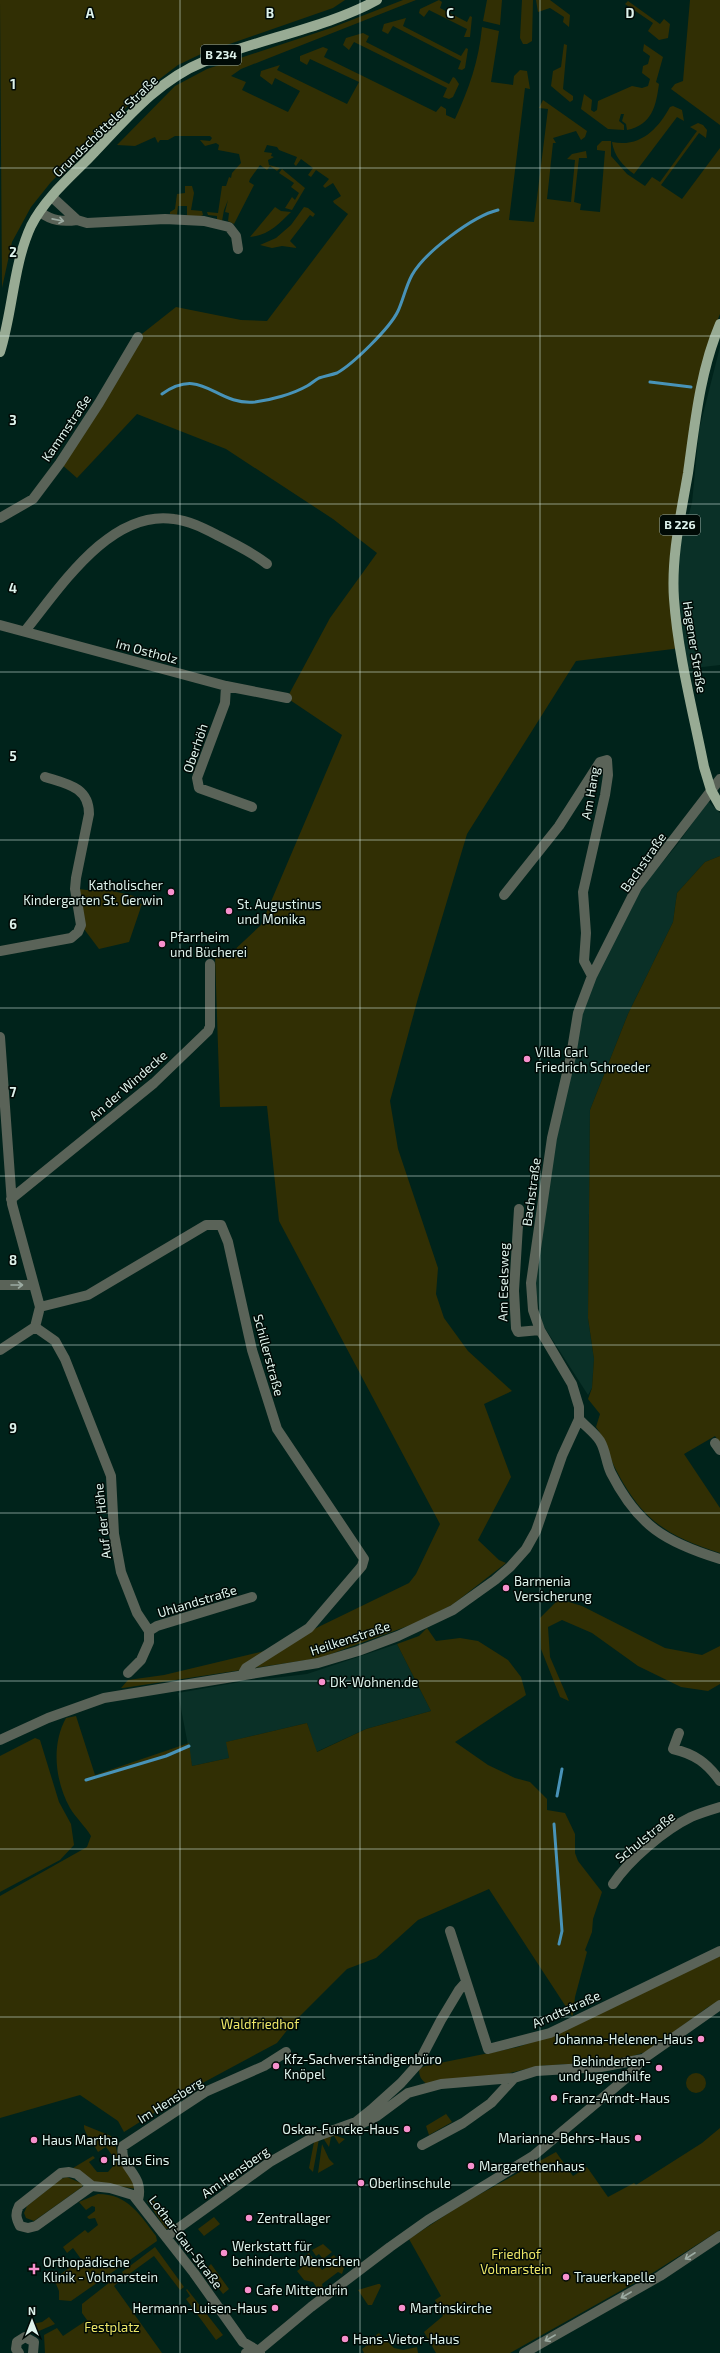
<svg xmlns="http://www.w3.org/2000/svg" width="720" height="2353" font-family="'Exo 2',sans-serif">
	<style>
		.built { fill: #0a3027 }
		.green { fill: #312f04 }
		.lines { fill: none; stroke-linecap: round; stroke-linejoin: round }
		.stream { stroke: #4893b8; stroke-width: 3 }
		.minor { stroke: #5a6358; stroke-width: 10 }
		.major { stroke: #98ab94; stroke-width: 10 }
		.oneway { stroke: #9caba2 }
		.grid { fill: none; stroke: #def3ec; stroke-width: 1; stroke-opacity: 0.55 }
		.poi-dot { fill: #f790cd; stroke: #000a06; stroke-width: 1.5 }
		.labels { text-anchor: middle; stroke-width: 3; stroke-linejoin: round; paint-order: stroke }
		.shield { fill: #000a06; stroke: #9bada7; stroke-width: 1 }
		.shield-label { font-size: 12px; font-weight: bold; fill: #def3ec }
		.street-label { font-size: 13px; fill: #def3ec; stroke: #000a06 }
		.poi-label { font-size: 13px; fill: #def3ec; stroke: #000a06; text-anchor: start }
		.park-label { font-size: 13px; fill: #eee768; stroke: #000a06 }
		.grid-label { font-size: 13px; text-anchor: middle; font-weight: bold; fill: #def3ec; stroke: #000a06; stroke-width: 3; stroke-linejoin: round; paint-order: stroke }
	</style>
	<rect width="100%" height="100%" fill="#00231b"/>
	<path class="built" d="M720 347V665L685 669 674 566 692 503 699 430Z
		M708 801 720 813V856L705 862 677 893 673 922 628 1014 590 1110 588 1318 594 1359 592 1388 588 1395 543 1325 534 1283 555 1139 581 1014 595 978 640 889 677 845Z
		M397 1644 431 1711 366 1729 316 1752 307 1723 227 1742 229 1758 192 1766 178 1693 240 1682 307 1674Z"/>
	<path class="green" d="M0 0H345L333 8 201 54 178 65 140 94 51 182 31 207 12 242 2 288Z
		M403 0H416L269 58 241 69 231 76 246 82 242 90 288 112 300 91 275 78 272 85 260 76 261 71 280 65 277 70 347 104 359 82 310 59 307 65 300 61V56L323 47 328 49 324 57 436 112 441 106 446 109V115L455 119C469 89 479 60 482 27L499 31 491 82 513 85 514 76 520 70 527 71 530 89 525 88 509 220 534 222 548 109 539 108 543 100 587 131 585 137 581 140 576 131 553 138 556 143H553L547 199 571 202 575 160 567 159 572 154 586 151 587 158H579L574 202 581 204 580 210 600 212 605 151 597 150V146L602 141H611V156L627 174 645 186 652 177 660 182 697 131 690 127 698 123 703 125 707 130 706 138 699 133 661 185 682 199 720 148V314L711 336 674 566 681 648 576 661 467 834 418 998 390 1101 398 1149 438 1268 436 1294 444 1318 468 1351 512 1391 484 1404 511 1477 478 1540 499 1560 506 1563 452 1605 416 1623 320 1658 123 1688H121L128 1680 164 1675 273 1649 409 1583 416 1574 440 1524 279 1221 267 1106 220 1107 215 955H229L261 925 342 735 287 698 330 618 377 553 333 519 226 449 137 414 77 478 60 463 138 337 176 307 241 320 267 321 348 214 334 203 333 201 341 196 333 183 325 188 323 186 329 179 316 170 311 177 308 175 313 168 301 159 296 166 294 164 297 157 279 150 277 147 267 145 264 152 272 153 271 156 274 157 268 160 269 165 280 168 277 171 270 166 267 170 260 165 250 179 249 182 254 185 234 224 228 221 229 213 225 212 228 200 224 210 222 221 217 220V216L208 215 207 212 218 213 222 186H226L229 177 231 178 232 173 241 163 239 154 218 150 219 145 216 143 205 146 200 140 210 141 212 138 210 136H175L168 140H160L158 143 155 137 135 146 117 145 175 86 207 69 331 28Z
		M439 0 442 2 440 8 467 22 470 16 472 17 470 37H464L467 29 429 10 424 17 419 13 420 9Z
		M487 0H502L500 25 483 21Z
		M522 0H533L532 41 527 44H523L520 38Z
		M536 0H550L570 15 569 27 563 22 564 17 550 8 538 12Z
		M690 0H720V125L671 89 675 84 683 81Z
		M628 1 660 24 664 19 670 24 668 38 659 40 648 31 653 23 625 4Z
		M406 18 403 26 461 56 466 48 468 49 465 68 462 70 458 69 461 61 393 26 388 34 382 31 384 24Z
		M363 33 369 36 366 42 449 84 453 77 455 78 459 84 453 97 449 99 443 97 447 88 354 42 349 50 343 45 346 38Z
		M564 44 567 45 563 89 573 96V100L570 102 551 86 553 71 561 67Z
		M644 44 663 57 656 82 659 84C656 106 652 125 627 130L626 124 622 121 624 114H621L619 121 624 125V130L608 129 581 109 584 94 592 100 591 110 594 112 597 110 598 101 632 86 642 88 648 86 650 79 642 73 643 66 648 64 650 56 643 51Z
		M673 106 682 110 684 121 677 117 634 174C623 166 614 156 612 142 640 148 658 129 670 107Z
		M282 169 305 188 292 210 285 208 292 197 295 200 299 193 291 187 294 183 279 173Z
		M185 186H192L194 193 191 210 202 211 203 215 201 216H187V206H178L177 215 170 214V212L175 209 177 194 185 193Z
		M275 207 281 211 291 212C279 224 269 235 250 237Z
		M304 207 308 208 315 214 313 217 310 215 290 241 297 248 282 246 272 248 260 245 276 238 291 225Z
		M720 856V1443L715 1436 684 1454 720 1508V1553C665 1535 642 1520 615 1468 608 1454 606 1440 596 1427L600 1414 588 1399 592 1388 594 1359 588 1318 590 1110 628 1014 673 922 677 893 705 862Z
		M96 887 134 896 133 901 142 904 129 942 99 949 84 929 79 889 95 891Z
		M559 1599 582 1606 665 1648 702 1655 720 1646V1684L708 1691 681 1687 638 1666 592 1633 562 1620 548 1627 550 1657 569 1701 560 1697 541 1649 540 1618Z
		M427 1628 436 1641 460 1638 478 1641 508 1660 521 1677 526 1695 455 1742 488 1765 515 1778 530 1782 547 1799V1810L565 1813 575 1834V1853L578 1861 602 1892 593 1919 592 1932 585 1950 587 1952 575 1997 573 2015 572 2016 489 1889 418 1920 376 1958 347 1969 292 2024 277 2043 197 2086 124 2132 118 2121 80 2095 0 2118V1896L87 1847 91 1836C85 1826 76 1818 70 1808 55 1781 51 1745 66 1718L76 1716 95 1775 189 1743 192 1766 229 1758 226 1742 307 1723 317 1752 366 1729 431 1711 397 1644 419 1636Z
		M35 1738 40 1740 59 1802 71 1824 74 1845 60 1860 0 1892V1756Z
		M720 1956V2002L708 2007 646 2052 629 2057 600 2062 538 2066 506 2074 427 2084C421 2080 419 2076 419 2069L425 2066 518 2047 555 2034Z
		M686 2083a10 10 0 1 1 20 0a10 10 0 1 1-20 0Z
		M444 2111 452 2122 429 2135 426 2126 446 2114Z
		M84 2125 111 2136 115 2142 118 2157 115 2159 106 2147 98 2152C94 2144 83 2133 84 2125Z
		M720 2128V2230L654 2272 510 2353H436L424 2332 443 2316 435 2300 441 2296 409 2239 464 2203 556 2152 573 2176 587 2167 608 2197 634 2183 636 2185 702 2143Z
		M329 2133 345 2139 339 2144 334 2136 331 2137 329 2147 323 2138 319 2139 313 2172 309 2168 314 2142Z
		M322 2144 329 2159 334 2164 318 2173Z
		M93 2156 95 2158 89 2162 97 2172H108L119 2159 136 2184V2189L94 2182 73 2168Z
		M67 2177 83 2184 82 2187 34 2221 26 2218 24 2213 27 2206 61 2179Z
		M98 2194C128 2194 140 2215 156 2236L157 2241 71 2301 59 2300V2291L54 2279 81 2259 73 2248 67 2253 63 2247 85 2230 88 2233 98 2225 95 2218 89 2219 87 2217 95 2211V2207L92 2206 86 2210 79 2202Z
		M152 2198 173 2228 166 2229 147 2201Z
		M214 2217 220 2224 204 2236 198 2229Z
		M323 2244 332 2252 323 2259 319 2254 316 2256 312 2250Z
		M155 2247 184 2287 180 2290 154 2256 125 2277 122 2272Z
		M309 2253 313 2258 309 2261 314 2266 318 2264 322 2270 328 2266 325 2261 334 2255 344 2268 342 2274 338 2272 322 2284 323 2288 319 2291 313 2282 304 2280 297 2271 306 2264 303 2259 298 2261Z
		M211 2264 229 2289 223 2294 205 2270Z
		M119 2275 122 2279 114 2286 162 2353H45L44 2335 57 2328 63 2336 87 2320 82 2313V2304Z
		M378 2284H380L381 2286 372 2305H368L358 2290Z
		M187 2289 223 2335 216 2340 186 2299 190 2296 186 2290Z
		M49 2317 55 2324 39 2331H32V2324L42 2322Z
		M379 2333 394 2348 403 2350 417 2347 418 2353H364L362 2349 377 2338 376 2335Z"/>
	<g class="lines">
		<path class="stream" d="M650 382 691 387
			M162 394C203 365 215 406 255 402 271 400 293 394 307 386 311 384 315 380 319 378 325 376 331 375 337 373 353 364 390 328 398 311 403 300 406 286 412 275 425 252 473 216 498 210
			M86 1780 166 1756 189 1746
			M557 1796 562 1769
			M554 1824 562 1931 559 1944"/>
		<path class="minor" d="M52 197 77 220 87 223 165 219 204 221 229 227 236 236 238 249
			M40 212C52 221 63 222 77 220
			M0 518 33 499 60 463 99 403 138 337
			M0 625 226 686 287 698
			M25 631C60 588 110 509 174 519 190 521 205 529 219 536 236 545 252 552 267 564
			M226 686 225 703 197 778 199 788 252 807
			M504 895 559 826 600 762 607 760 608 775 605 795 583 892 586 933 584 961 592 976
			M0 951 71 938 78 932 81 925 75 889 76 878 89 814C89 787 67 784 45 777
			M0 1037 12 1204 40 1307 35 1327 0 1350
			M11 1199 154 1083 208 1031 210 1026V964
			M519 1209 514 1291 516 1328 518 1332 540 1330
			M0 1285H33
			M40 1307 88 1295 206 1225H221L228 1242 252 1350 277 1429 364 1559 362 1566 309 1628 246 1668 242 1675
			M35 1327 55 1341 65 1359 111 1476 114 1534 121 1572 137 1613 149 1631V1642L141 1660 128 1673
			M579 1419C585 1426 595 1433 600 1441 606 1451 606 1463 611 1473 638 1526 665 1542 720 1559
			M715 1443 720 1450
			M149 1631 157 1626 252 1597
			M679 1733 673 1749C695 1754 707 1763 720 1781
			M0 1740 48 1718 104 1698 318 1663 358 1651 398 1636 453 1610 495 1580 510 1567 526 1549 536 1531 562 1456 579 1419V1407L572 1384 540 1330 533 1310 531 1283 552 1138 571 1056 578 1013 592 976 637 887 720 779
			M613 1884C629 1860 664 1830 691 1817 700 1813 710 1810 720 1807
			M450 1931 488 2049 550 2033 720 1951
			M361 2124 377 2116 408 2093 441 2084 514 2078 536 2071 601 2067 643 2059
			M422 2145 463 2123 491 2103 514 2078
			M92 2186 36 2226 28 2228 20 2226C16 2218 15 2214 19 2206L61 2173 69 2172 77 2174 92 2186 110 2188 133 2195 194 2273 243 2342 260 2352
			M138 2200C145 2173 118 2168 123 2146L205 2092 264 2066 286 2052
			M166 2237 270 2162 312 2138 356 2122 371 2110 401 2083 418 2064 441 2020 459 1990 466 1982
			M19 2353 16 2349 17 2342 25 2337 34 2342 33 2353
			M246 2353 258 2351 311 2307 390 2247 428 2220 533 2156 625 2079 643 2059 720 2005
			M524 2353 660 2276 720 2236"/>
		<path class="major" d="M720 324C700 371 695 423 688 473 681 514 671 557 674 599 678 655 693 711 704 767L711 790 720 806
			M0 352C13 311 13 265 31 226 44 200 68 179 88 159 122 124 156 81 203 62 257 39 327 28 377 0"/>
	</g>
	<defs><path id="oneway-shaft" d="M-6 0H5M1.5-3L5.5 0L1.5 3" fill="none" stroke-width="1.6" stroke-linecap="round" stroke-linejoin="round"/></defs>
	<g class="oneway">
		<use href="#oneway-shaft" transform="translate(58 220) rotate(11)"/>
		<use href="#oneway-shaft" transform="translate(17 1285)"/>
		<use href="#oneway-shaft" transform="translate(690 2256) rotate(147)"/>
		<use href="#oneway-shaft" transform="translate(626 2295) rotate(150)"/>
		<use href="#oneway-shaft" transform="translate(550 2338) rotate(150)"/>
	</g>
	<path class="grid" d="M180 0V2353M360 0V2353M540 0V2353M0 168H720M0 336H720M0 504H720M0 672H720M0 840H720M0 1008H720M0 1176H720M0 1345H720M0 1513H720M0 1681H720M0 1849H720M0 2017H720M0 2185H720"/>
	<g class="poi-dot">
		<circle cx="171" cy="892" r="4"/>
		<circle cx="229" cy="911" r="4"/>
		<circle cx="162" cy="944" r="4"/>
		<circle cx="527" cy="1059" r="4"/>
		<circle cx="506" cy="1588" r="4"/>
		<circle cx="322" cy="1682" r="4"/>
		<circle cx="701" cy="2039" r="4"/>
		<circle cx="276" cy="2066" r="4"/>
		<circle cx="659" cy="2068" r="4"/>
		<circle cx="554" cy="2098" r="4"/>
		<circle cx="407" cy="2129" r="4"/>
		<circle cx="638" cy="2138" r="4"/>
		<circle cx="34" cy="2140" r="4"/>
		<circle cx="104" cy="2160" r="4"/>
		<circle cx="471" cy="2166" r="4"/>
		<circle cx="361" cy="2183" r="4"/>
		<circle cx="249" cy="2218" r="4"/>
		<circle cx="224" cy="2253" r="4"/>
		<path d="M32 2263h4v4h4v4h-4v4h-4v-4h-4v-4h4z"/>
		<circle cx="566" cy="2277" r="4"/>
		<circle cx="248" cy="2290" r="4"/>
		<circle cx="275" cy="2308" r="4"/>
		<circle cx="402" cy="2308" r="4"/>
		<circle cx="345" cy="2339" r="4"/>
	</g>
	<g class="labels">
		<g class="shield">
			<rect x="201" y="45" width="40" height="20" rx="3"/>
			<rect x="660" y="515" width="40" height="20" rx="3"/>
		</g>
		<g class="shield-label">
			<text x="221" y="59">B 234</text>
			<text x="680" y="529">B 226</text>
		</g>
		<g class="street-label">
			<text transform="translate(105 126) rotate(-44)" y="5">Grundschötteler Straße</text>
			<text transform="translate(66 428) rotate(-56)" y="5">Kammstraße</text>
			<text transform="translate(695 647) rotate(81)" y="5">Hagener Straße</text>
			<text transform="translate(147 651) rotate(15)" y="5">Im Ostholz</text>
			<text transform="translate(195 748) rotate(-71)" y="5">Oberhöh</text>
			<text transform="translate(590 793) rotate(-80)" y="5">Am Hang</text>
			<text transform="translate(643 862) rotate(-55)" y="5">Bachstraße</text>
			<text transform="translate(128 1085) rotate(-41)" y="5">An der Windecke</text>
			<text transform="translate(531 1192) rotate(-82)" y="5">Bachstraße</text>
			<text transform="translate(503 1282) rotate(-89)" y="5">Am Eselsweg</text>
			<text transform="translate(269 1355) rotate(75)" y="5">Schillerstraße</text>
			<text transform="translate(102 1521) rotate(-96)" y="5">Auf der Höhe</text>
			<text transform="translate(197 1601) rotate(-17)" y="5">Uhlandstraße</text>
			<text transform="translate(350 1638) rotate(-18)" y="5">Heilkenstraße</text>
			<text transform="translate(645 1837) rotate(-39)" y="5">Schulstraße</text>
			<text transform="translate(566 2009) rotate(-24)" y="5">Arndtstraße</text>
			<text transform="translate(170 2100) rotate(-32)" y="5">Im Hensberg</text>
			<text transform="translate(235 2172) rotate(-35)" y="5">Am Hensberg</text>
			<text transform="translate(186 2242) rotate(53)" y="5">Lothar-Gau-Straße</text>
		</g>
		<g class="poi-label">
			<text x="163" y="890" text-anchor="end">Katholischer<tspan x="163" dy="15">Kindergarten St. Gerwin</tspan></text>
			<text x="237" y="909">St. Augustinus<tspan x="237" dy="15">und Monika</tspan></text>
			<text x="170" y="942">Pfarrheim<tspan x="170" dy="15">und Bücherei</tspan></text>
			<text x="535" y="1057">Villa Carl<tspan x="535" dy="15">Friedrich Schroeder</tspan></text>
			<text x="514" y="1586">Barmenia<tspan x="514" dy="15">Versicherung</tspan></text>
			<text x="330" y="1687">DK-Wohnen.de</text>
			<text x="693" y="2044" text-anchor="end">Johanna-Helenen-Haus</text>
			<text x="284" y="2064">Kfz-Sachverständigenbüro<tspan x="284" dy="15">Knöpel</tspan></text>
			<text x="651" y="2066" text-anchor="end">Behinderten-<tspan x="651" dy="15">und Jugendhilfe</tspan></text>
			<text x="562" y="2103">Franz-Arndt-Haus</text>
			<text x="399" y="2134" text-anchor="end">Oskar-Funcke-Haus</text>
			<text x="630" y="2143" text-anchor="end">Marianne-Behrs-Haus</text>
			<text x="42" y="2145">Haus Martha</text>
			<text x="112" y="2165">Haus Eins</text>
			<text x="479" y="2171">Margarethenhaus</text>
			<text x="369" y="2188">Oberlinschule</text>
			<text x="257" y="2223">Zentrallager</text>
			<text x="232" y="2251">Werkstatt für<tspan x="232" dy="15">behinderte Menschen</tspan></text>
			<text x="43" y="2267">Orthopädische<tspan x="43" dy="15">Klinik - Volmarstein</tspan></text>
			<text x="574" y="2282">Trauerkapelle</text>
			<text x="256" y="2295">Cafe Mittendrin</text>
			<text x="267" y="2313" text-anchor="end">Hermann-Luisen-Haus</text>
			<text x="410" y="2313">Martinskirche</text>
			<text x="353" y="2344">Hans-Vietor-Haus</text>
		</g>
		<g class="park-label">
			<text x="260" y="2029">Waldfriedhof</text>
			<text x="516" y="2259">Friedhof<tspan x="516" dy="15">Volmarstein</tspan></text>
			<text x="112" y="2332">Festplatz</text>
		</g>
	</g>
	<g class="grid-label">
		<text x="90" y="18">A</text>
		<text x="270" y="18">B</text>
		<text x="450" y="18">C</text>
		<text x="630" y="18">D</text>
		<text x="13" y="89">1</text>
		<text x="13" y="257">2</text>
		<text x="13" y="425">3</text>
		<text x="13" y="593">4</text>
		<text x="13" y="761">5</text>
		<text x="13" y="929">6</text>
		<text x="13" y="1097">7</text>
		<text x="13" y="1265">8</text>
		<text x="13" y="1433">9</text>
	</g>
	<g transform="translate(32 2321)" stroke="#000a06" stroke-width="3" paint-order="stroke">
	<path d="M0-3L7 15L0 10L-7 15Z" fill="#def3ec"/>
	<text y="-6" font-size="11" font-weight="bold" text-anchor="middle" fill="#def3ec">N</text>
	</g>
</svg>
